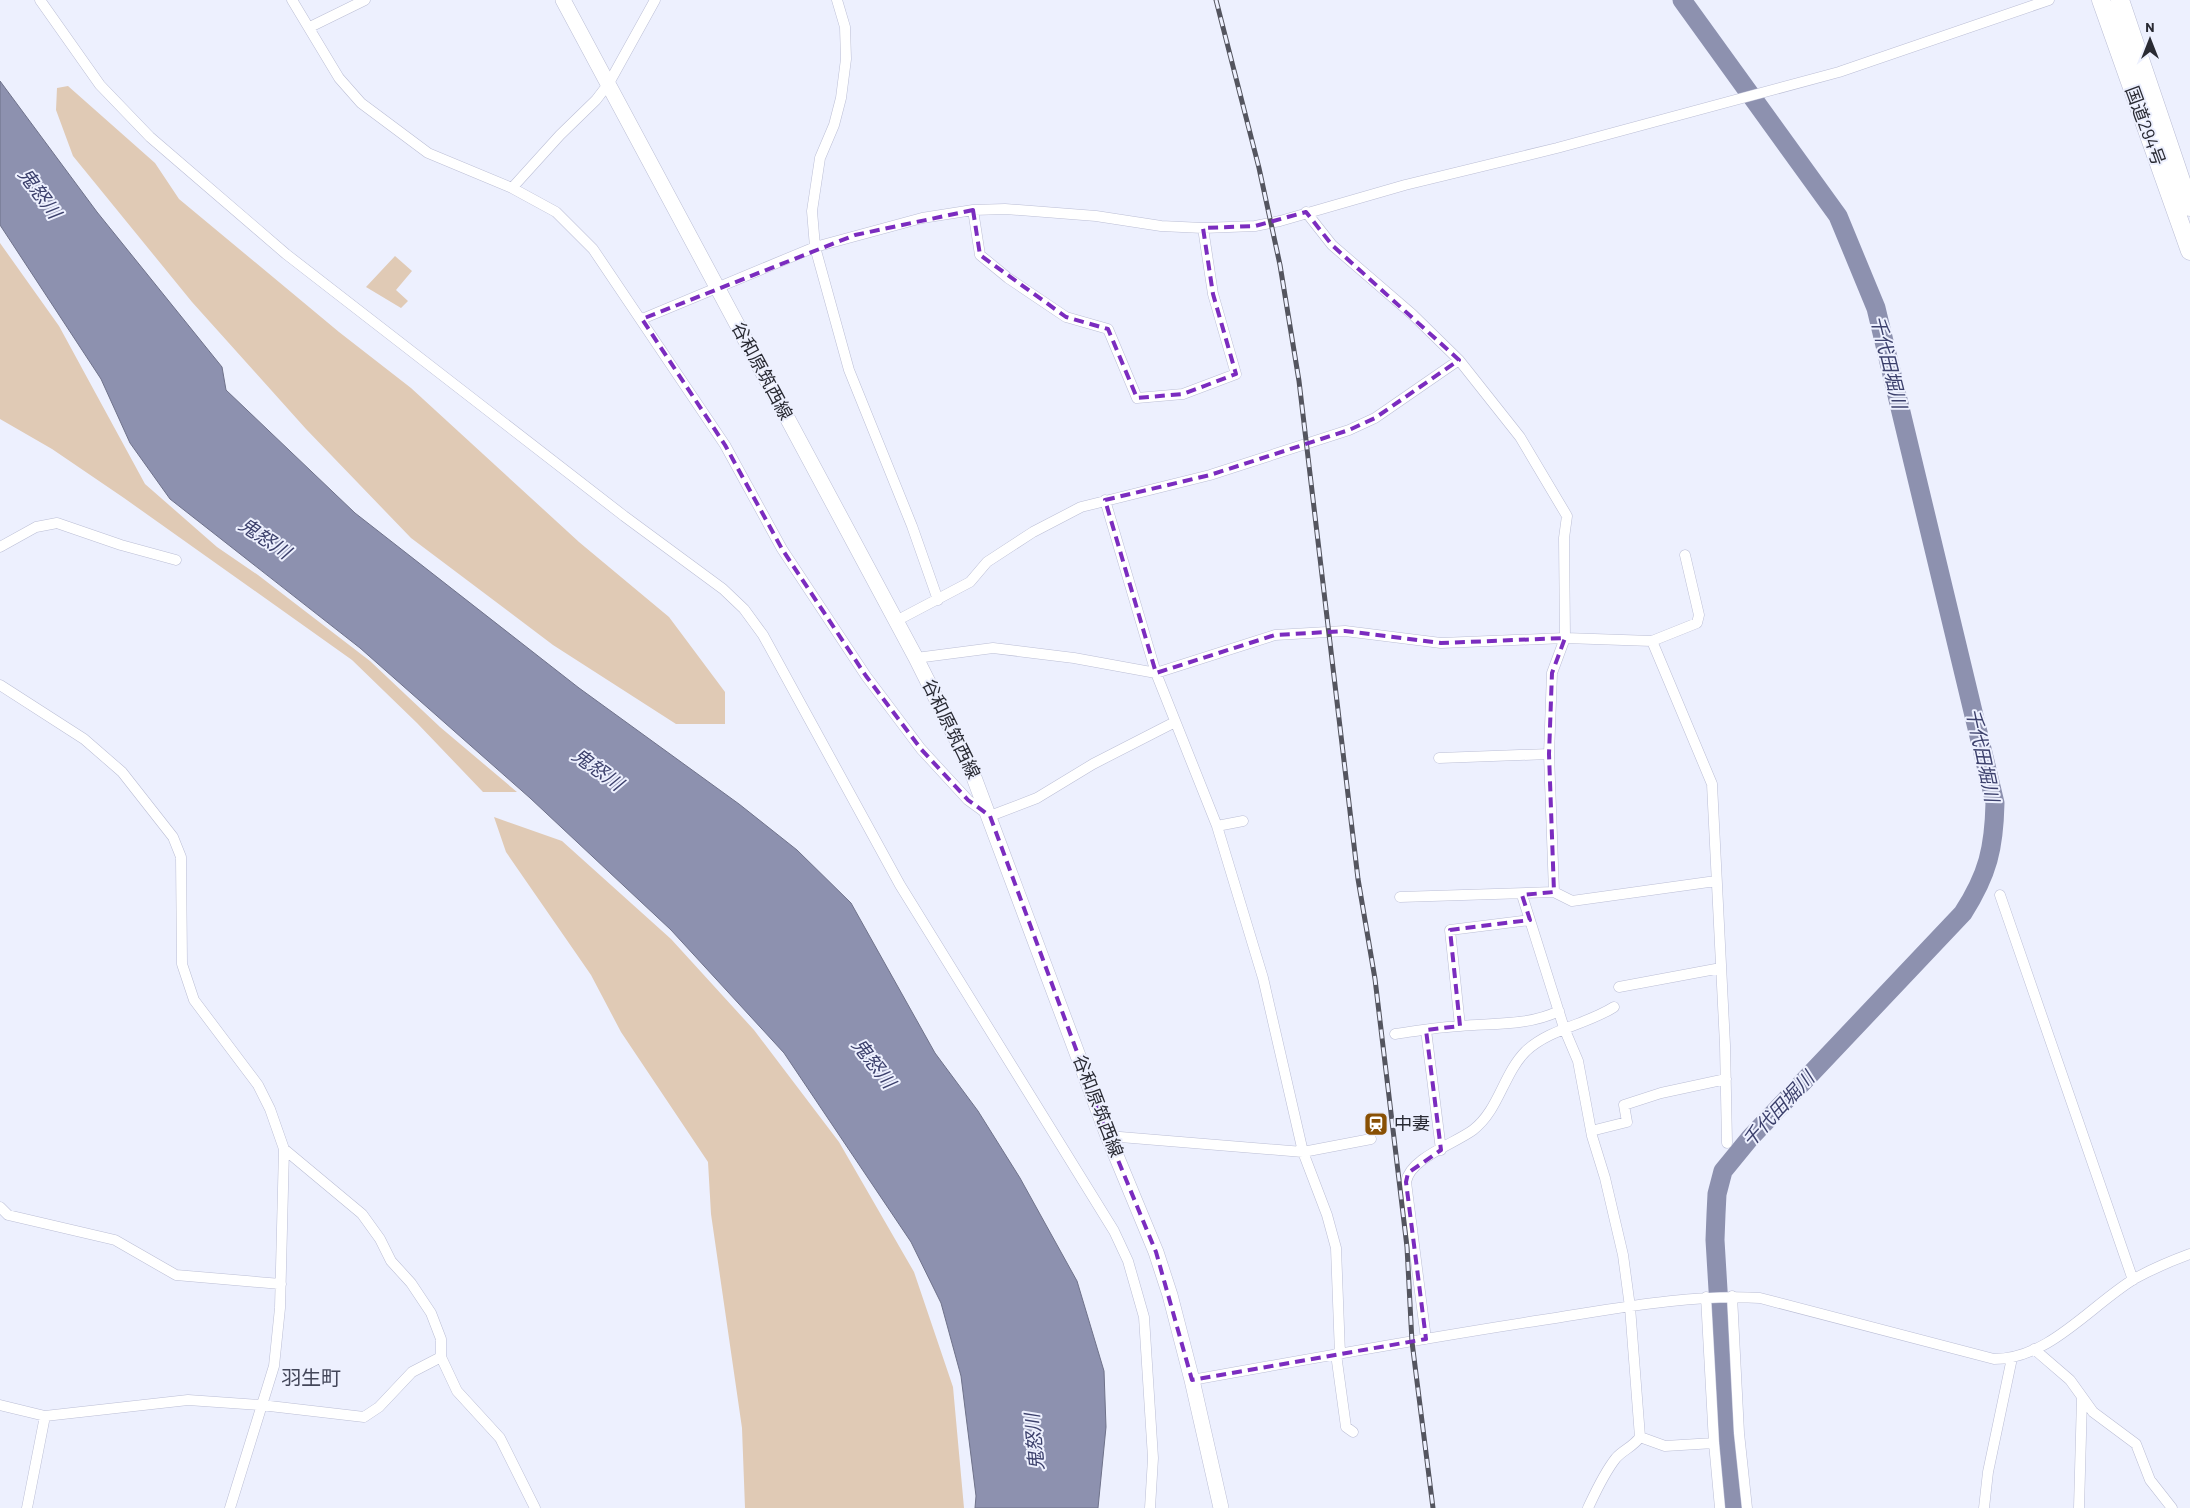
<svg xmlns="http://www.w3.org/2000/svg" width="2190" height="1508" font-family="Barlow,'Noto Sans JP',sans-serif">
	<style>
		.green { fill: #e0cab5 }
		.water { fill: #8d91af; stroke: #6f728a }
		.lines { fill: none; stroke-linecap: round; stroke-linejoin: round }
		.river { stroke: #8d91af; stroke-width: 19 }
		.minor-casing { stroke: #bbbed5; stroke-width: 11 }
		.secondary-casing { stroke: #bbbed5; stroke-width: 16 }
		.trunk-casing { stroke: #bbbed5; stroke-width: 19 }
		.minor { stroke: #fff; stroke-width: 10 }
		.secondary { stroke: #fff; stroke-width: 15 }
		.trunk { stroke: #fff; stroke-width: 18 }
		.rail-casing { stroke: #54555f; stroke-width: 5 }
		.rail { stroke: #edf0fe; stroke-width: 3; stroke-dasharray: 9; stroke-linecap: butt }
		.marked { fill: none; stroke: #7b2cbf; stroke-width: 4; stroke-dasharray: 10 6; stroke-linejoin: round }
		.labels { text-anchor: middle; stroke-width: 4; stroke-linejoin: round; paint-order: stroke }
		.street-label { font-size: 18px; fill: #292a33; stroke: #edf0fe }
		.poi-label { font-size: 18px; fill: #292a33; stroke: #edf0fe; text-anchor: start }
		.water-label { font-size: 19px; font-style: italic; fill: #3c406c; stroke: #edf0fe }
		.quarter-label { font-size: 20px; fill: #434659; stroke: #edf0fe }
	</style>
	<rect width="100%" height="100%" fill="#edf0fe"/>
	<path class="green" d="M68 86 155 163 179 199 339 332 411 388 579 542 669 617 725 692V724H676L553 645 411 538 306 429 192 302 73 156 56 110 57 88Z
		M0 243 59 326 145 484 217 547 258 575 370 661 440 727 517 792H483L417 723 352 660 124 498 52 449 0 419Z
		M395 256 412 271 396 290 408 301 401 308 366 287Z
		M494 817 562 841 671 939 754 1030 839 1142 914 1272 953 1387 964 1508H745L742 1428 711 1214 708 1162 621 1032 591 975 506 852Z"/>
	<path class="water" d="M0 81 97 212 222 367 226 390 355 513 579 688 739 804 797 850 851 903 935 1053 978 1111 1020 1178 1077 1281 1104 1371 1106 1427 1098 1508H975L976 1496 961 1376 941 1303 911 1242 784 1053 671 930 530 798 360 648 170 499 130 443 101 379 0 225Z"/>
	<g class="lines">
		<path class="river" d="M1682 0 1838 216 1876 308 1995 803C1994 848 1988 874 1963 913L1750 1138 1723 1171 1717 1194 1716 1214 1715 1240 1725 1406 1734 1508"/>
		<g class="minor-casing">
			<path id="minor" d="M40 0 100 85 150 137 286 254 624 516 723 589 744 609 763 635 900 885 1114 1231 1128 1261 1144 1317 1153 1458 1150 1508
				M292 0 339 78 361 103 428 153 512 188 556 212 593 249 725 445 782 549 866 676 921 749 968 800 990 816 1037 798 1093 764 1175 722
				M837 0 845 27 846 59 841 98 834 125 820 158 812 211 815 247 849 370 912 526 938 600
				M310 27 365 0
				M512 188 560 135 596 100 609 83 655 0
				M973 210 980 255 1008 278 1066 317 1108 329 1137 398 1183 394 1236 374 1213 294 1203 228
				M1306 212 1332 245 1412 314 1459 360 1520 437 1567 516 1564 538 1565 638 1552 673 1549 754 1554 892
				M642 319 815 247 922 218 973 210 1005 209 1096 216 1161 226 1203 228 1255 226 1280 221 1405 185 1557 148 1839 72 2049 0
				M1105 500 1156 673 1217 826 1263 978 1303 1152 1327 1215 1336 1248 1340 1354
				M0 547 36 527 57 523 121 545 176 560
				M896 621 970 582 987 562 1033 532 1081 507 1210 475 1349 430 1375 418 1459 360
				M1652 641 1712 784 1725 1045 1727 1143
				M916 658 993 648 1074 658 1156 673 1275 635 1345 631 1441 643 1565 638 1652 641 1697 623 1699 615 1685 555
				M0 685 84 739 122 772 173 837 181 857 182 964 194 1000 258 1085 270 1109 284 1149 280 1308 274 1366 230 1508
				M1439 758 1549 754
				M1217 826 1243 821
				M1522 895 1564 1028 1578 1061 1592 1136 1605 1178 1623 1255 1630 1307 1640 1437 1665 1446 1714 1443
				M2000 895 2133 1280
				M1400 897 1554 892 1572 901 1716 881
				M1619 987 1721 968
				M1460 1026 1450 930 1530 920
				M1426 1030 1441 1150
				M1395 1034C1416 1031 1438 1027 1460 1026 1493 1023 1528 1026 1559 1011
				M1591 1131 1627 1122 1624 1105 1661 1093 1726 1079
				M1108 1136 1303 1152 1371 1139
				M284 1149 362 1214 380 1239 391 1261 411 1283 431 1313 441 1339V1357L457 1391 500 1438 535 1508
				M0 1207 8 1215 115 1240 176 1275 281 1284
				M1732 1296 1739 1433 1747 1508
				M1706 1297 1714 1443 1720 1508
				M1426 1339 1406 1182C1410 1158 1454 1144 1473 1130 1499 1110 1503 1074 1526 1051 1551 1028 1586 1025 1614 1007
				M2034 1349 2070 1380 2093 1412 2136 1444 2150 1480 2172 1508
				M1336 1354 1346 1427 1353 1432
				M1192 1380C1308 1359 1425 1338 1542 1320 1614 1309 1687 1294 1760 1298L1994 1359C2049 1359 2090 1306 2134 1279 2152 1269 2171 1261 2190 1254
				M0 1405 45 1416 188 1400 261 1405 364 1417 379 1407 412 1372 441 1357
				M27 1508 45 1416
				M1588 1508C1596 1491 1604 1473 1616 1458 1623 1450 1633 1447 1640 1437
				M1984 1508 1988 1472 2012 1358
				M2079 1508 2082 1398"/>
		</g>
		<g class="secondary-casing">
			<path id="secondary" d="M563 0 916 658 969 764 1108 1136 1156 1252 1170 1295 1192 1380 1221 1508"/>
		</g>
		<g class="trunk-casing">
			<path id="trunk" d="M2101 0 2190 251
				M2120 0 2190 207"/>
		</g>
		<use href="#minor" class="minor"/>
		<use href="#secondary" class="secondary"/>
		<use href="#trunk" class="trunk"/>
		<g class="rail-casing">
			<path id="rail" d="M1216 0 1259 168 1280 265 1299 381 1358 879 1375 979 1407 1247 1412 1342 1433 1508"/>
		</g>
		<use href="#rail" class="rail"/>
	</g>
	<path class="marked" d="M973 210 980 255 1066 317 1108 329 1137 398 1183 394 1236 374 1213 294 1203 228 1255 226 1306 212 1332 245 1459 360 1375 418 1349 430 1210 475 1105 500 1156 673 1275 635 1345 631 1441 643 1565 638 1552 673 1549 754 1554 892 1522 895 1530 920 1450 930 1460 1026 1426 1030 1441 1150 1408 1173 1406 1182 1426 1339 1192 1380 1156 1252 1108 1136 990 816 968 800 921 749 866 676 782 549 725 445 642 319 855 235Z"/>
	<defs>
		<g id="station-square" transform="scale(1.25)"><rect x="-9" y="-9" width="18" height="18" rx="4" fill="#895004" stroke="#edf0fe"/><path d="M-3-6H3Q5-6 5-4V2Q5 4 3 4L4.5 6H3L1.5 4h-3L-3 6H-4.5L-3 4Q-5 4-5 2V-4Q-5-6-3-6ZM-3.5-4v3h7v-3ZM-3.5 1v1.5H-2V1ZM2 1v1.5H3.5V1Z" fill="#fff"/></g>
	</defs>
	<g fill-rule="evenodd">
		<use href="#station-square" x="1376" y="1124"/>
	</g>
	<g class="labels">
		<g class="street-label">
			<text transform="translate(2145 126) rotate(70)" y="6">国道294号</text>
			<text transform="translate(762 371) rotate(62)" y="6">谷和原筑西線</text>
			<text transform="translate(951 729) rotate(64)" y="6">谷和原筑西線</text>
			<text transform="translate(1098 1106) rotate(69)" y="6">谷和原筑西線</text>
		</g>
		<g class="poi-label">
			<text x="1394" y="1130">中妻</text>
		</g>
		<g class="water-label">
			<text transform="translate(40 193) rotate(54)" y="7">鬼怒川</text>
			<text transform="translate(1889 362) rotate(76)" y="7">千代田堀川</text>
			<text transform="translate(265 538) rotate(34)" y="7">鬼怒川</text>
			<text transform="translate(1983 755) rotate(78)" y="7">千代田堀川</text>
			<text transform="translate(598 769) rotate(36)" y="7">鬼怒川</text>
			<text transform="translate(874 1063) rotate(52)" y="7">鬼怒川</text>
			<text transform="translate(1778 1109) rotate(-47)" y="7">千代田堀川</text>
			<text transform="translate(1034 1442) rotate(-95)" y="7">鬼怒川</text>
		</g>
		<g class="quarter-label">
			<text x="311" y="1385">羽生町</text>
		</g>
	</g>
	<g transform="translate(2150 40)" stroke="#edf0fe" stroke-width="4" paint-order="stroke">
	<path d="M0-4L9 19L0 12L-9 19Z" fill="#292a33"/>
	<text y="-8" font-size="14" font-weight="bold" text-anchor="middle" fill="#292a33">N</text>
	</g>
</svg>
